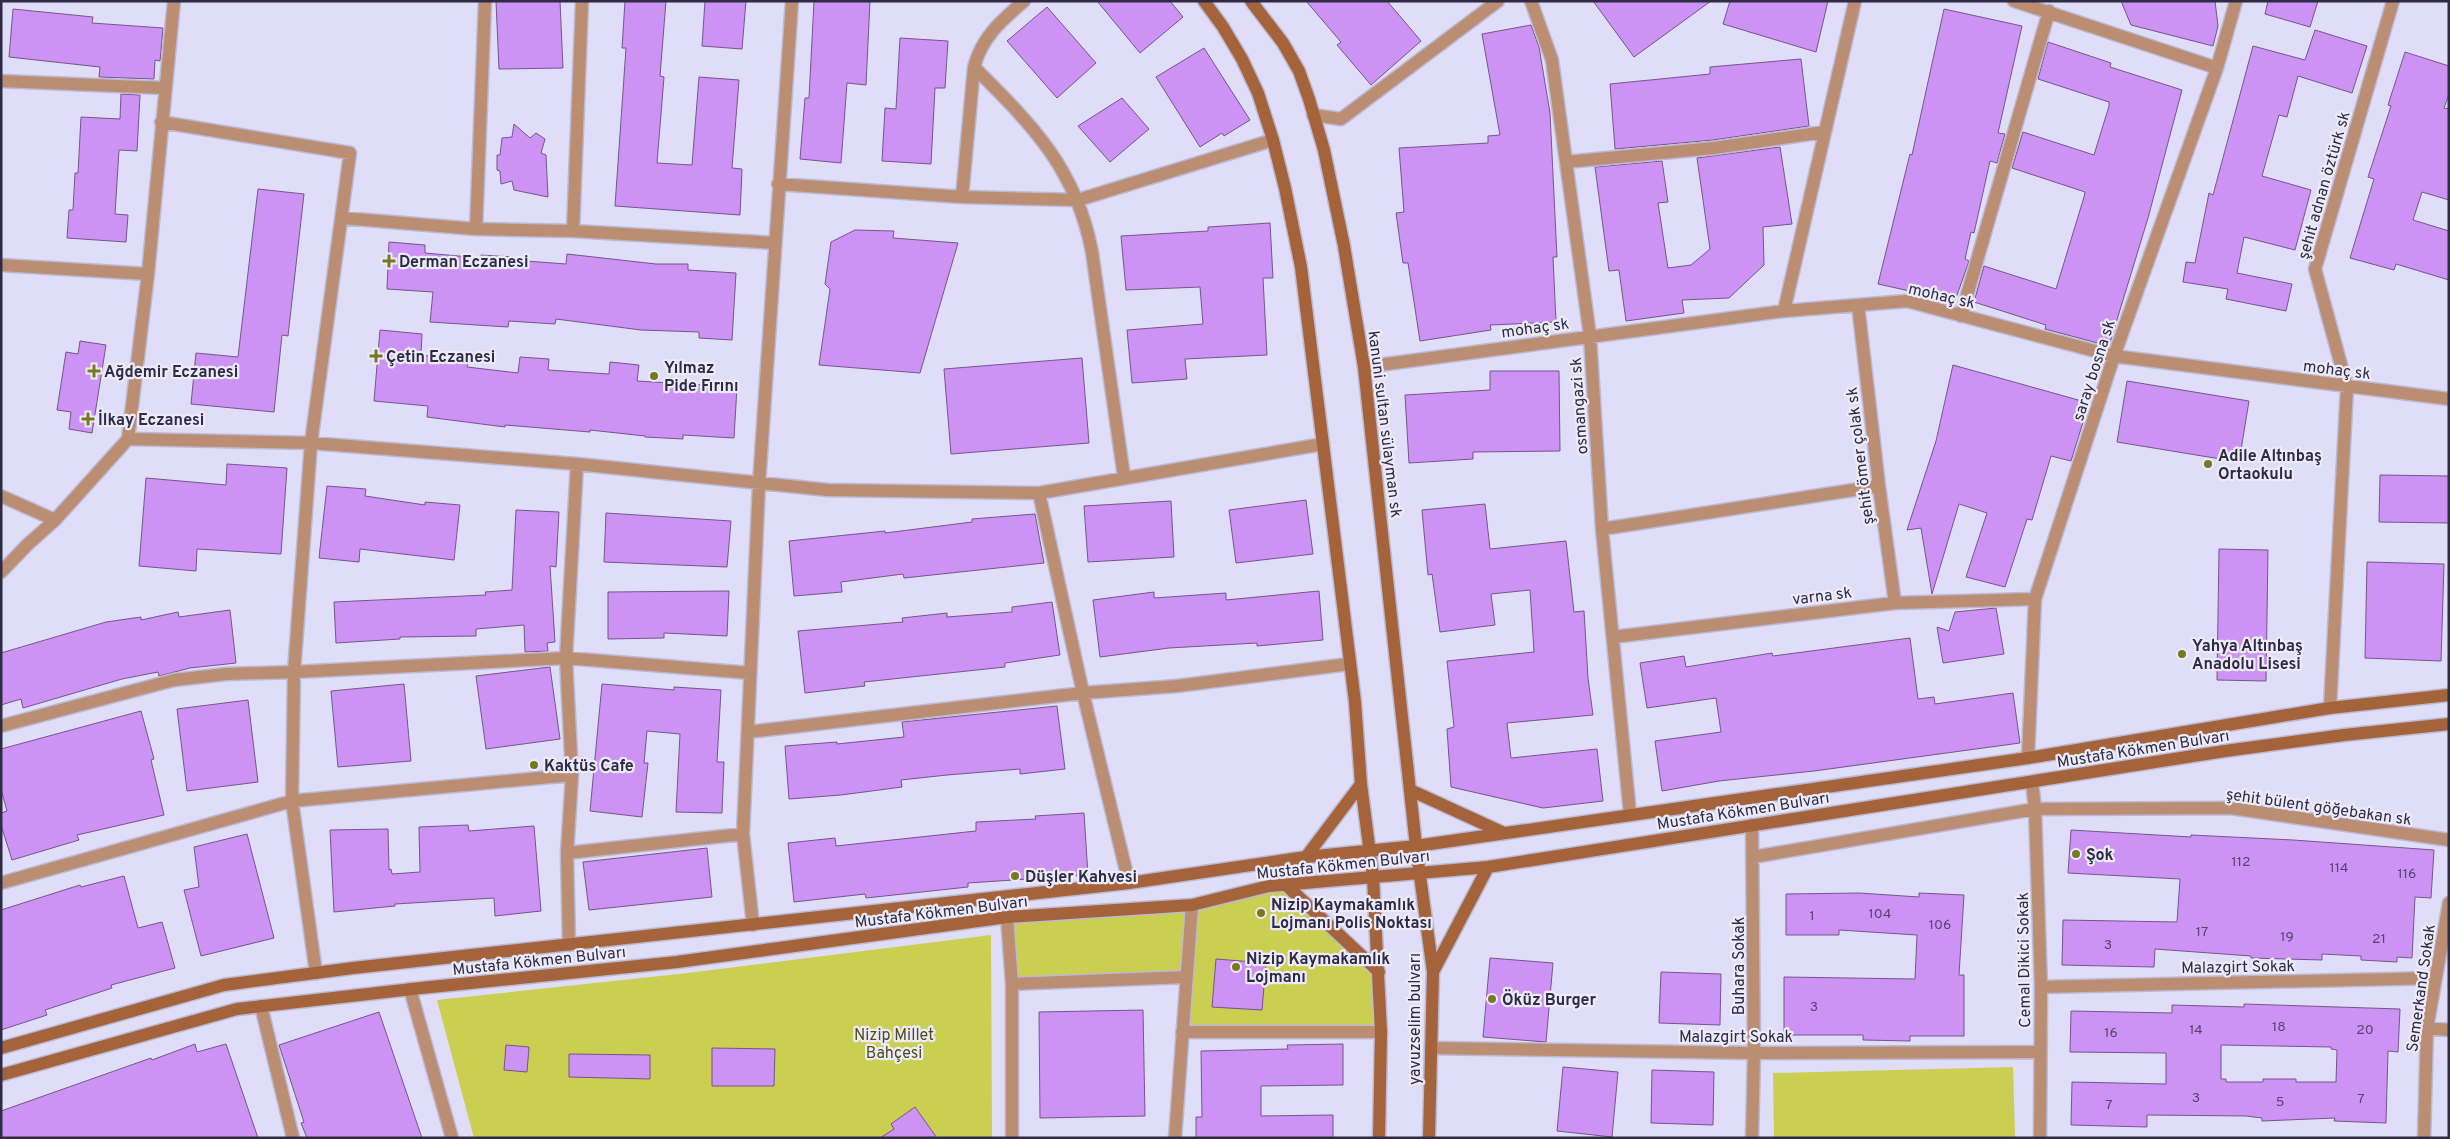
<svg xmlns="http://www.w3.org/2000/svg" width="2450" height="1139" font-family="Overpass,sans-serif">
	<style>
		.green { fill: #cace51 }
		.building { fill: #cc92f4; stroke: #75558b; fill-rule: evenodd }
		.lines { fill: none; stroke-linecap: round; stroke-linejoin: round }
		.street-casing { stroke: #bcb9d3; stroke-width: 15 }
		.secondary-casing { stroke: #bcb9d3; stroke-width: 15 }
		.street { stroke: #bb8d73; stroke-width: 12 }
		.secondary { stroke: #a4633b; stroke-width: 12 }
		.poi-dot { fill: #777820; stroke: #edebf9; stroke-width: 2 }
		.labels { text-anchor: middle; stroke-width: 4.5; stroke-linejoin: round; paint-order: stroke }
		.number-label { font-size: 14px; fill: #564571 }
		.street-label { font-size: 16px; fill: #2f2b45; stroke: #edebf9 }
		.poi-label { font-size: 16px; font-weight: bold; fill: #2f2b45; stroke: #edebf9; text-anchor: start }
		.park-label { font-size: 16px; fill: #4d4e1b; stroke: #edebf9 }
	</style>
	<rect width="100%" height="100%" fill="#dfddf7"/>
	<path class="green" d="M1286 885 1379 972 1381 1032H1182L1186 977 1012 984 1007 917 1192 905Z
		M991 935 992 1138H474L437 1000 679 974Z
		M2013 1067 2015 1138H1774L1773 1073Z"/>
	<path class="building" d="M496 1H560L563 68 499 69Z
		M625 1H666L660 76 664 77 657 163 692 165 699 77 739 80 732 168 742 169 740 215 615 206 626 48H622Z
		M705 1H746L742 49 702 46Z
		M814 1H870L866 85 847 83 841 163 800 159 805 98H809Z
		M1097 1H1170L1183 17 1140 53Z
		M1306 1H1387L1421 41 1371 85 1337 45 1341 42Z
		M1593 1H1711L1634 57Z
		M1730 1H1828L1816 52 1723 24Z
		M2121 1H2215L2218 26 2213 46 2131 25Z
		M2268 1H2318L2310 27 2265 14Z
		M1047 7 1096 63 1057 98 1007 41Z
		M13 9 93 17 92 23 163 28 160 61 155 60 154 79 99 77 100 67 9 57Z
		M1944 9 2022 26 1998 133 2005 134 1997 163 1990 161 1974 233 1971 232 1965 259 1969 261 1955 301 1878 284 1910 154 1912 155Z
		M1531 25 1539 47 1550 113 1557 257H1553L1556 322 1490 325 1491 330 1420 341 1408 263H1403L1396 213 1404 212 1399 148 1488 143V136L1500 135 1482 34Z
		M2315 30 2367 46 2352 93 2298 76 2287 117 2279 115 2262 176 2311 190 2295 250 2244 237 2237 273 2292 284 2286 311 2226 299 2228 289 2183 282 2186 262 2195 263 2209 193 2213 195 2253 46 2305 60Z
		M900 38 948 41 945 88H935L931 164 882 161 885 108 896 109Z
		M2048 42 2111 63 2110 67 2182 90 2148 218 2109 346 2045 329 2046 325 1974 302 1984 266 2056 289 2084 197 2085 192 2012 168 2023 132 2094 155 2109 106V102L2038 79Z
		M1204 48 1250 120 1224 136 1222 133 1200 147 1156 77Z
		M2405 52 2449 66V94L2444 108 2449 109V200L2422 192 2413 220 2449 231V280L2396 264 2394 270 2350 258 2374 179 2368 177 2391 106 2388 105Z
		M1801 59 1809 126 1713 140 1615 149 1610 84 1710 74V67Z
		M121 94 140 95 137 151 119 150 115 214 128 215 126 242 67 238 69 210H73L75 173H78L81 117 120 119Z
		M1122 98 1149 129 1110 162 1078 126Z
		M514 124 530 138 536 133 545 139 541 153 546 155 548 197 514 190 512 181 501 184 500 171 497 170V155H500L502 138 512 137Z
		M1780 147 1792 224 1763 227 1764 265 1729 298 1682 300 1684 313 1626 321 1619 270 1609 271 1595 167 1662 161 1668 202 1658 203 1668 268 1691 265 1710 249 1697 158Z
		M258 189 304 194 288 336 282 335 274 412 191 404 196 353 238 357Z
		M1270 223 1273 278H1263L1267 355 1185 359 1187 379 1132 383 1127 330 1203 324 1200 287 1126 290 1121 236 1208 231V227Z
		M855 230 894 231 893 238 958 243 920 373 819 365 830 289 825 284 831 242Z
		M389 242 425 245V253L481 258V255L513 257V260L566 264 567 254 656 264H688V270L736 273 732 340 699 338V332L641 330 556 319 555 324 509 321 508 327 430 322 433 292 387 289Z
		M380 330 422 334 421 355 468 361 467 367 518 373 520 357 549 359 548 370 609 374 610 362 639 365 637 381 737 387 734 438 683 435V439L645 437V436L590 430V432L505 425V427L427 417 428 406 374 401Z
		M80 341 106 345 92 433 69 429 71 412 57 410 66 352 78 354Z
		M1082 358 1089 443 951 454 944 369Z
		M1953 365 2089 403 2071 461 2051 456 2032 520 2027 519 2005 587 1966 577 1987 513 1959 504 1932 594 1921 528 1907 530 1936 441Z
		M1490 371H1559L1560 451 1473 452V459L1409 463 1405 395 1490 390Z
		M2127 381 2249 401 2239 462 2117 442Z
		M227 464 287 468 281 554 197 549 196 571 139 566 146 478 226 485Z
		M2380 475 2449 476V523L2379 522Z
		M327 486 366 489 365 496 425 505V502L460 505 454 560 360 549 359 562 319 558Z
		M1306 500 1313 554 1236 563 1229 510Z
		M1171 501 1174 557 1088 562 1084 506Z
		M1485 504 1490 549 1566 541 1574 612 1584 611 1588 678 1593 715 1507 723 1511 758 1597 749 1603 801 1543 808 1451 787 1447 729 1454 727 1447 661 1534 652 1530 590 1491 594 1495 625 1440 632 1432 574 1428 575 1422 510Z
		M516 510 559 512 556 567 550 566 555 642 547 643 548 651 525 652 524 625 476 629V636L400 637V639L336 643 334 602 486 595 485 592 512 590Z
		M606 513 731 521 727 567 604 562Z
		M1035 514 1044 563 904 578 903 574 841 582 842 592 794 596 789 541 885 531V533L972 522V519Z
		M2219 549 2268 550 2266 681 2217 680Z
		M2367 562 2444 564 2441 661 2365 658Z
		M729 591 727 636 664 633V638L608 639V592Z
		M1319 591 1323 640 1257 646V643L1169 648 1100 657 1093 600 1154 592V598L1226 593V600Z
		M1052 602 1060 655 1005 663V667L864 682 865 686 805 693 798 631 903 622 902 618 947 613V617L1012 612V607Z
		M1996 608 2004 654 1943 663 1937 627 1949 631 1955 612Z
		M230 610 236 663 190 668 159 676 158 672 122 679 23 708 21 699 1 705V653L106 622 141 617V620L178 612 179 617Z
		M1910 638 1918 699 1934 697 1935 704 2013 693 2020 743 1814 771 1719 781 1662 791 1655 741 1721 732 1716 698 1647 708 1640 663 1684 656 1686 667 1772 653 1773 656Z
		M550 667 560 739 486 749 476 676Z
		M404 684 411 761 338 767 331 691Z
		M602 684 674 690V687L721 690 717 762H724L722 813 676 812 680 734 647 731 644 763H648L642 817 590 811Z
		M248 700 258 782 187 791 177 709Z
		M1057 706 1065 769 1020 774V769L947 775 901 780 902 787 841 795 789 799 785 746 837 742V744L904 737 902 722Z
		M141 711 154 759 151 760 164 815 77 835 79 840 12 860 1 825V813L7 811 1 789V749Z
		M1084 813 1088 875 968 883V887L866 898 865 894 794 902 788 843 835 838 836 846 976 831V822L1036 819 1035 816Z
		M468 825 469 831 534 826 541 911 495 916 494 898 395 904V906L334 912 330 830 388 829 389 870 391 869 392 874 420 872 419 827Z
		M2071 830 2191 837V835L2293 840 2434 850 2431 898 2415 897 2412 958 2397 957V962L2361 960V956L2322 954V960L2251 958V956L2155 949 2154 967 2062 965 2063 920 2177 922 2180 879 2068 873Z
		M247 834 274 938 201 956 184 890 199 887 194 847Z
		M707 848 712 897 589 910 583 862Z
		M124 876 138 928 162 922 175 968 111 985 112 988 45 1010 47 1015 1 1030V910L80 885 81 887Z
		M1859 893 1919 897V893L1964 895 1959 975H1964V1036H1910V1041L1863 1040V1035H1784V977L1915 979 1917 935 1839 930V935H1786V894Z
		M1490 958 1553 963 1546 1042 1483 1037Z
		M1216 959 1266 963 1262 1010 1212 1007Z
		M1661 972 1721 974 1720 1025 1659 1023Z
		M2244 1004 2400 1009 2398 1052 2388 1051 2386 1123 2334 1121 2335 1118 2262 1121V1118L2246 1116 2147 1115V1127L2071 1125 2072 1082 2166 1084V1053L2070 1052 2071 1011 2172 1013V1005L2244 1007ZM2221 1045 2331 1047V1049L2337 1050 2336 1082H2296V1079H2263V1082H2226V1079H2221Z
		M1143 1010 1145 1116 1040 1118 1039 1012Z
		M379 1012 422 1138H307L301 1123 304 1122 279 1045Z
		M195 1044 197 1052 226 1044 258 1138H1V1111L151 1058 152 1060Z
		M1343 1044V1085L1261 1086V1116L1333 1115V1138H1196V1117H1202L1201 1051 1288 1049 1287 1045Z
		M506 1045 529 1047 527 1072 504 1070Z
		M712 1048 775 1049 774 1086H712Z
		M569 1054 650 1055V1079L569 1077Z
		M1563 1067 1618 1072 1612 1137 1557 1131Z
		M1652 1070 1714 1072 1713 1125 1651 1123Z
		M915 1107 937 1138H880L894 1129 891 1124Z"/>
	<g class="lines">
		<g class="street-casing">
			<path id="street" d="M1024 1C1001 21 982 37 974 67 1032 125 1076 168 1092 252L1124 477
				M1531 1 1552 60 1590 336 1602 529 1630 814
				M2014 1 2217 68
				M1 81 164 88
				M1313 115 1341 119 1498 1
				M161 122 350 153 311 443 294 672 292 801 316 973
				M1566 162 1714 148 1824 132
				M778 184 962 197 1078 200 1273 140
				M962 197 974 67
				M342 218 476 229 573 231 775 243
				M476 229 485 1
				M573 231 582 1
				M1 265 148 274
				M1858 305 1879 486 1895 603
				M1784 311 1855 1
				M1961 316 2049 11
				M1364 367 1784 311 1907 301 2114 356 2449 399
				M128 439 311 443 577 464 828 490 1039 493 1323 444
				M1039 493 1083 693 1129 883
				M1 496 55 520
				M1602 529 1879 486
				M1 572 27 545 55 520 128 439 148 274 174 1
				M1613 637 1895 603 2035 599
				M2330 708 2347 387 2315 269 2393 1
				M1 726 174 680 226 674 294 672 566 658 750 673
				M748 732 1083 693 1177 686 1349 664
				M2028 758 2035 599 2114 356 2217 68 2236 1
				M2032 782 2035 809 2041 987 2040 1138
				M567 853 743 834
				M1753 857 2035 809 2231 808 2449 840
				M1 883 292 801 572 775
				M1007 917 1012 984V1138
				M753 925 743 834 759 484 792 1
				M569 945 567 853 572 775 566 658 577 464
				M1012 984 1186 977
				M2041 987 2436 978
				M410 989 452 1138
				M261 1006 293 1138
				M2427 1028 2449 1030
				M1182 1032H1381
				M1431 1048 1754 1053 2040 1052
				M1175 1138 1192 905
				M1752 1138 1754 1053 1752 825
				M2424 1138 2427 1028 2449 903"/>
		</g>
		<g class="secondary-casing">
			<path id="secondary" d="M1204 1 1223 27 1242 59 1258 93 1273 140 1285 188 1301 267 1355 702 1361 784 1373 877 1381 1032 1379 1138
				M1251 1 1283 43 1299 71 1309 99 1324 150 1344 246 1364 367 1416 846 1433 972 1429 1138
				M1410 790 1504 833
				M1306 857 1361 784
				M1286 885 1379 972
				M1433 972 1488 867
				M1 1048 224 985 353 968 1129 883 1306 857 1416 846 2028 758 2330 708 2449 695
				M1 1075 237 1009 421 988 677 962 1007 917 1192 905 1269 886 1488 867 2225 751 2344 735 2449 724"/>
		</g>
		<use href="#street" class="street"/>
		<use href="#secondary" class="secondary"/>
	</g>
	<g class="poi-dot">
		<path d="M386.5 253.5h5v5h5v5h-5v5h-5v-5h-5v-5h5z"/>
		<path d="M373.5 348.5h5v5h5v5h-5v5h-5v-5h-5v-5h5z"/>
		<path d="M91.5 363.5h5v5h5v5h-5v5h-5v-5h-5v-5h5z"/>
		<circle cx="654" cy="376" r="5"/>
		<path d="M85.5 411.5h5v5h5v5h-5v5h-5v-5h-5v-5h5z"/>
		<circle cx="2208" cy="464" r="5"/>
		<circle cx="2182" cy="654" r="5"/>
		<circle cx="534" cy="765" r="5"/>
		<circle cx="2076" cy="854" r="5"/>
		<circle cx="1015" cy="876" r="5"/>
		<circle cx="1261" cy="913" r="5"/>
		<circle cx="1236" cy="967" r="5"/>
		<circle cx="1492" cy="999" r="5"/>
	</g>
	<g class="labels">
		<g class="number-label">
			<text x="2241" y="866">112</text>
			<text x="2339" y="872">114</text>
			<text x="2407" y="878">116</text>
			<text x="1880" y="918">104</text>
			<text x="1812" y="920">1</text>
			<text x="1940" y="929">106</text>
			<text x="2202" y="936">17</text>
			<text x="2287" y="941">19</text>
			<text x="2379" y="943">21</text>
			<text x="2108" y="949">3</text>
			<text x="1814" y="1011">3</text>
			<text x="2279" y="1031">18</text>
			<text x="2196" y="1034">14</text>
			<text x="2365" y="1034">20</text>
			<text x="2111" y="1037">16</text>
			<text x="2196" y="1102">3</text>
			<text x="2361" y="1103">7</text>
			<text x="2280" y="1106">5</text>
			<text x="2109" y="1109">7</text>
		</g>
		<g class="street-label">
			<text transform="translate(2323 185) rotate(-74)" y="6">şehit adnan öztürk sk</text>
			<text transform="translate(1942 295) rotate(13)" y="6">mohaç sk</text>
			<text transform="translate(1535 327) rotate(-8)" y="6">mohaç sk</text>
			<text transform="translate(2337 369) rotate(7)" y="6">mohaç sk</text>
			<text transform="translate(2093 370) rotate(-72)" y="6">saray bosna sk</text>
			<text transform="translate(1578 406) rotate(-94)" y="6">osmangazi sk</text>
			<text transform="translate(1386 424) rotate(83)" y="6">kanuni sultan sülayman sk</text>
			<text transform="translate(1859 456) rotate(-97)" y="6">şehit ömer çolak sk</text>
			<text transform="translate(1822 595) rotate(-7)" y="6">varna sk</text>
			<text transform="translate(2143 748) rotate(-9)" y="6">Mustafa Kökmen Bulvarı</text>
			<text transform="translate(2319 806) rotate(8)" y="6">şehit bülent göğebakan sk</text>
			<text transform="translate(1743 810) rotate(-9)" y="6">Mustafa Kökmen Bulvarı</text>
			<text transform="translate(1343 864) rotate(-6)" y="6">Mustafa Kökmen Bulvarı</text>
			<text transform="translate(941 911) rotate(-7)" y="6">Mustafa Kökmen Bulvarı</text>
			<text transform="translate(539 960) rotate(-6)" y="6">Mustafa Kökmen Bulvarı</text>
			<text transform="translate(2023 960) rotate(-91)" y="6">Cemal Dikici Sokak</text>
			<text transform="translate(1738 966) rotate(-90)" y="6">Buhara Sokak</text>
			<text transform="translate(2238 966) rotate(-1)" y="6">Malazgirt Sokak</text>
			<text transform="translate(2420 988) rotate(-82)" y="6">Semerkand Sokak</text>
			<text transform="translate(1414 1019) rotate(-90)" y="6">yavuzselim bulvarı</text>
			<text x="1736" y="1042">Malazgirt Sokak</text>
		</g>
		<g class="poi-label">
			<text x="399" y="267">Derman Eczanesi</text>
			<text x="386" y="362">Çetin Eczanesi</text>
			<text x="664" y="373">Yılmaz<tspan x="664" dy="18">Pide Fırını</tspan></text>
			<text x="104" y="377">Ağdemir Eczanesi</text>
			<text x="98" y="425">İlkay Eczanesi</text>
			<text x="2218" y="461">Adile Altınbaş<tspan x="2218" dy="18">Ortaokulu</tspan></text>
			<text x="2192" y="651">Yahya Altınbaş<tspan x="2192" dy="18">Anadolu Lisesi</tspan></text>
			<text x="544" y="771">Kaktüs Cafe</text>
			<text x="2086" y="860">Şok</text>
			<text x="1025" y="882">Düşler Kahvesi</text>
			<text x="1271" y="910">Nizip Kaymakamlık<tspan x="1271" dy="18">Lojmanı Polis Noktası</tspan></text>
			<text x="1246" y="964">Nizip Kaymakamlık<tspan x="1246" dy="18">Lojmanı</tspan></text>
			<text x="1502" y="1005">Öküz Burger</text>
		</g>
		<g class="park-label">
			<text x="894" y="1040">Nizip Millet<tspan x="894" dy="18">Bahçesi</tspan></text>
		</g>
	</g>
	<rect width="2450" height="1139" fill="none" stroke="#2f2b45" stroke-width="5"/>
</svg>
